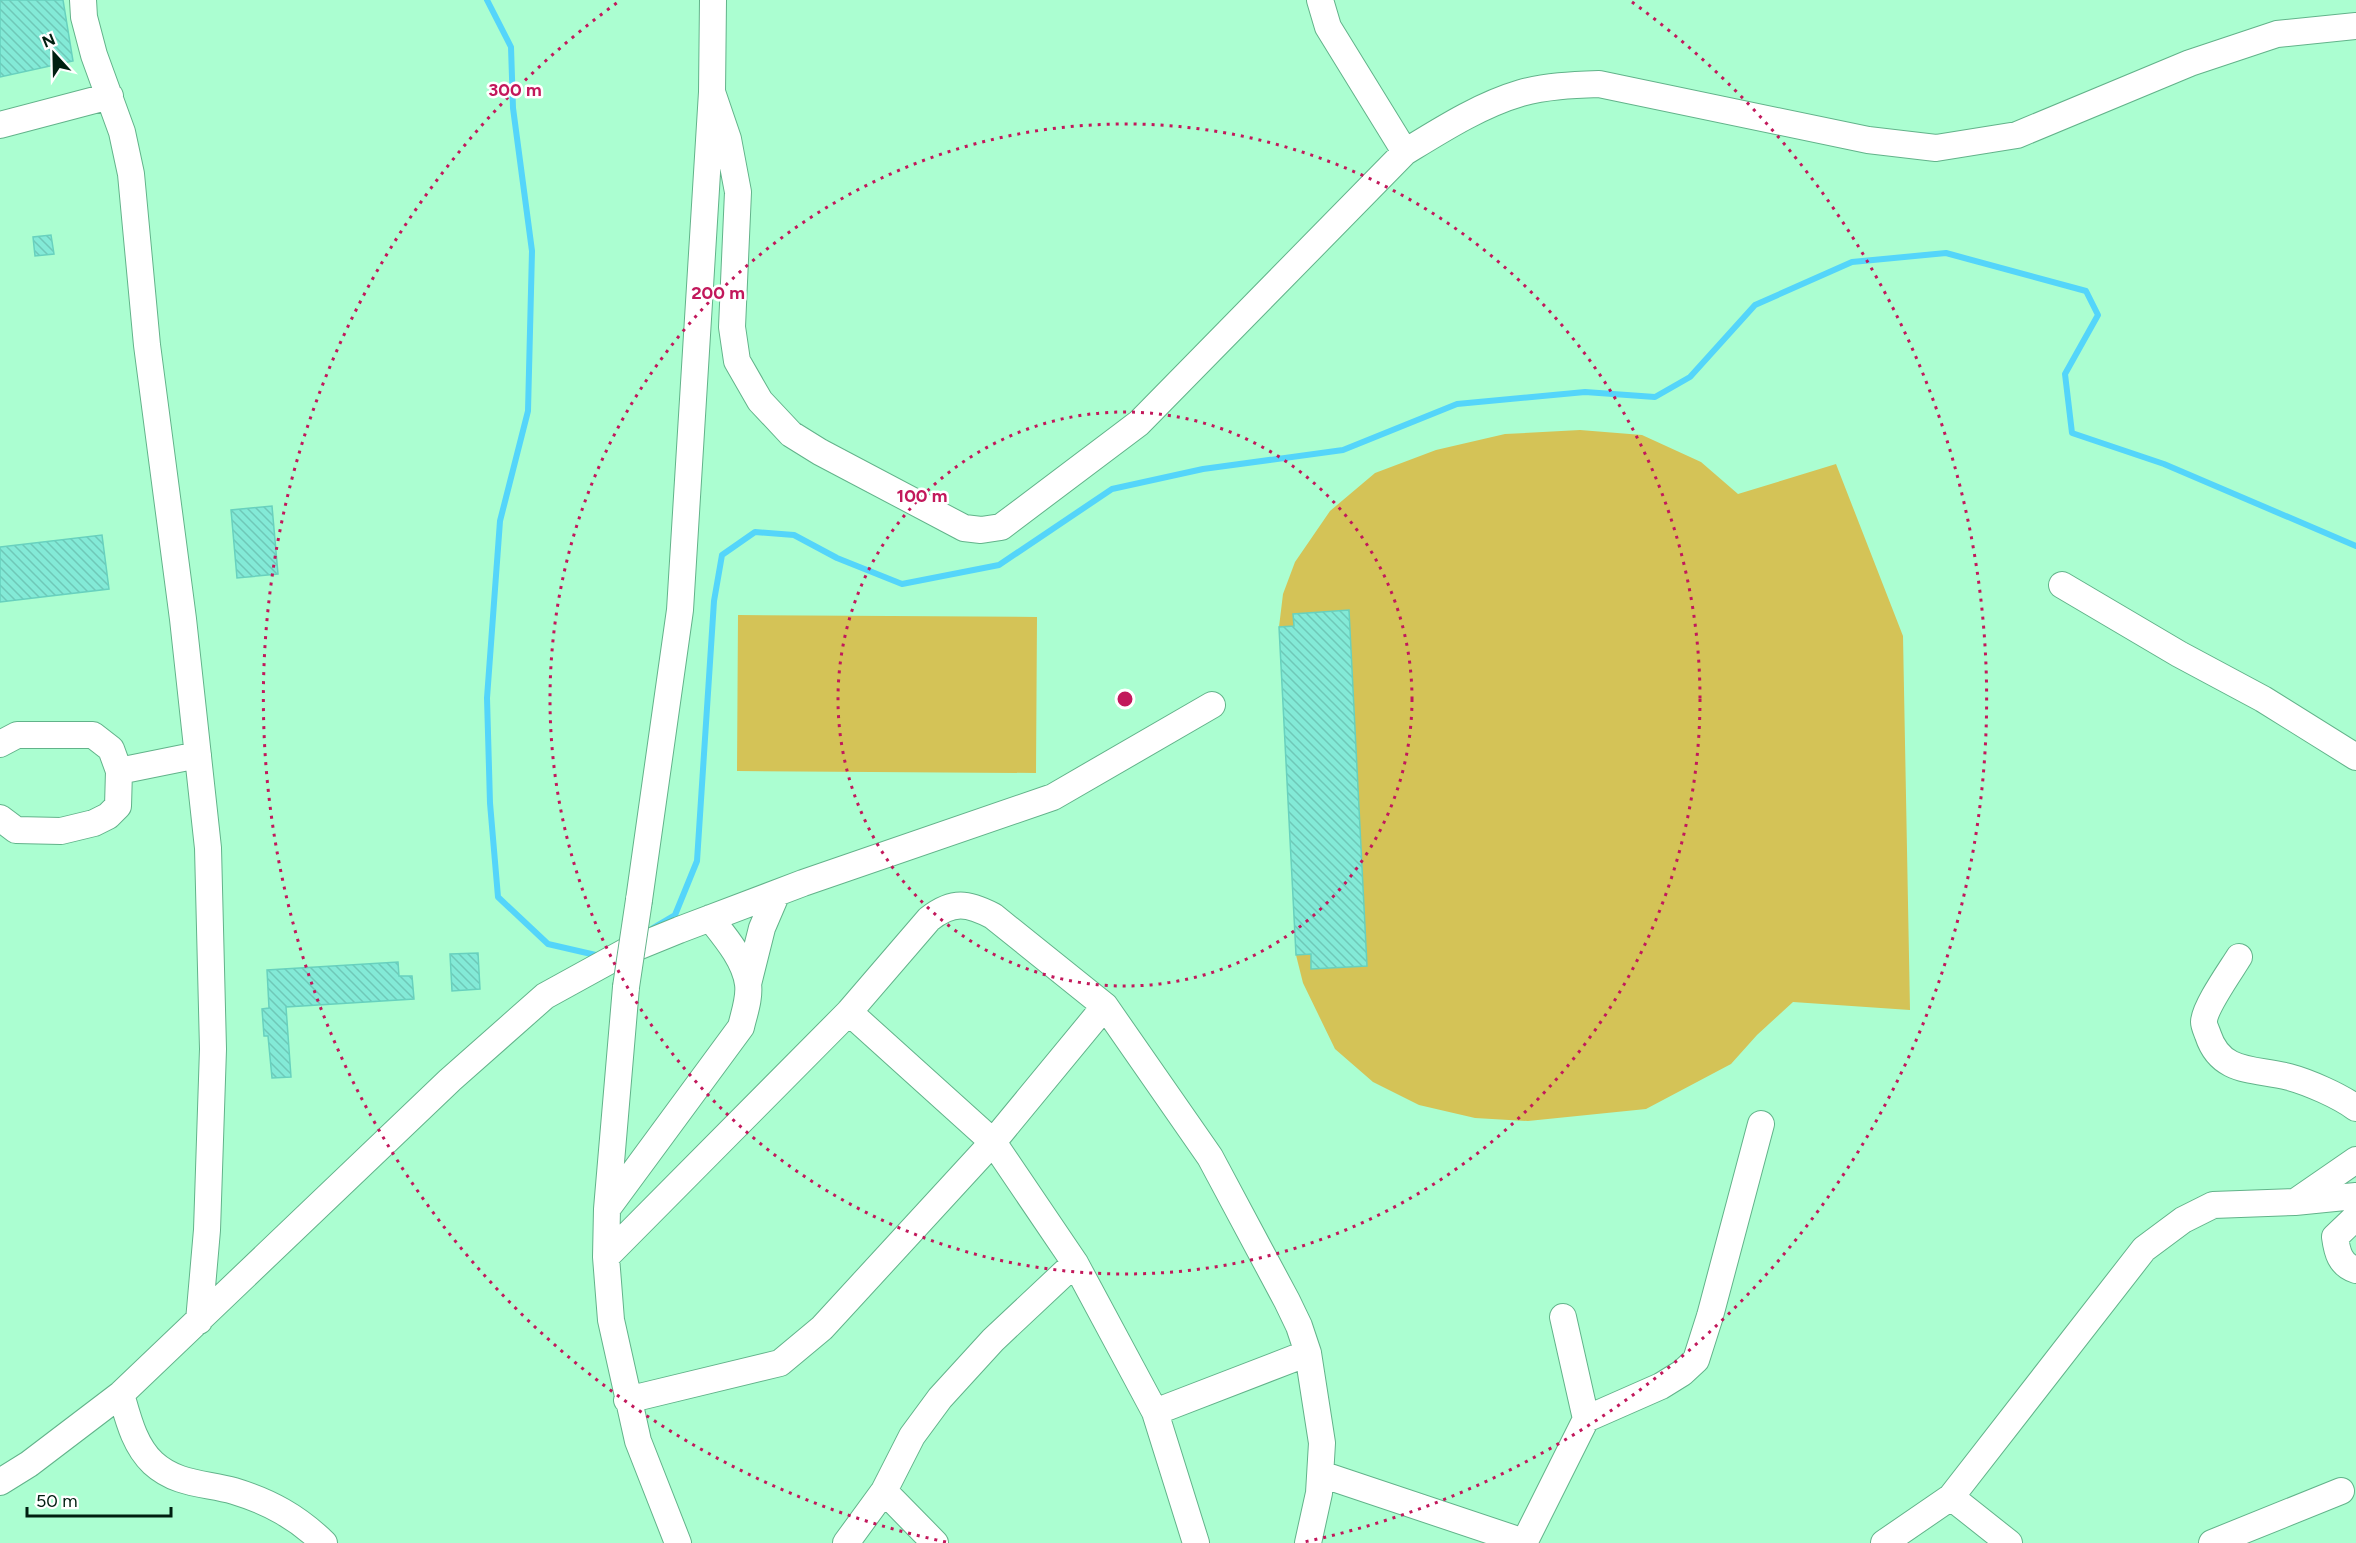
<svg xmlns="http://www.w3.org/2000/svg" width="2356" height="1543" font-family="Figtree,sans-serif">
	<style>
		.green { fill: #d4c357 }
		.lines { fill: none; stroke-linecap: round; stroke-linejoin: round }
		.stream { stroke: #54d5fa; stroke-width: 6 }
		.building { fill: url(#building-back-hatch); stroke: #68d1be; stroke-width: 1.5 }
		.minor-casing { stroke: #62b38a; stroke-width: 28 }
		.minor { stroke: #fff; stroke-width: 26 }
		.minor-bridge-casing { stroke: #62b38a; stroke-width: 28; stroke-linecap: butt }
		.minor-bridge { stroke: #fff; stroke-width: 26 }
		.ring { fill: none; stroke: #c2185b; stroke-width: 3; stroke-dasharray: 3 6 }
		.centre { fill: #c2185b; stroke: #fff; stroke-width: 3 }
		.ring-label { font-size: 18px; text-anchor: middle; font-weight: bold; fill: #c2185b; stroke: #fff; stroke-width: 5; stroke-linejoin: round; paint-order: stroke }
	</style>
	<defs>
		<pattern id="building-back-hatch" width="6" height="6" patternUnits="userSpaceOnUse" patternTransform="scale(1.5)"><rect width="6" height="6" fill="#83ead7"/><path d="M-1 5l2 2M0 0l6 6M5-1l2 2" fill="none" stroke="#6fc8b8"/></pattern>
	</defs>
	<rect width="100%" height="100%" fill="#abfed1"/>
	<path class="green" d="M1580 430 1642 435 1701 462 1738 494 1836 464 1903 636 1910 1010 1793 1002 1757 1035 1731 1064 1646 1109 1528 1121 1475 1118 1419 1105 1373 1082 1335 1049 1303 983 1296 955 1279 627 1283 594 1295 562 1330 511 1375 473 1436 450 1505 434Z
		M738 615 1037 617 1036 773 737 771Z"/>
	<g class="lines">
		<path class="stream" d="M487 0 511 47 513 108 532 251 528 411 500 521 487 698 490 803 498 897 548 944 600 956
			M653 928 675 915 697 861 714 601 722 555 755 532 794 535 837 558 902 584 999 565 1112 489 1203 469 1343 450 1457 404 1585 392 1655 397 1690 377 1755 305 1852 262 1946 253 2086 291 2098 315 2065 374 2072 433 2164 464 2356 546"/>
	</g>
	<path class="building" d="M0 0H63L73 61 0 77Z
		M51 235 54 254 35 256 33 237Z
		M272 506 278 574 237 578 231 510Z
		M102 535 109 589 0 602V547Z
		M1349 610 1367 966 1311 969V954L1296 955 1279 627 1294 626 1293 614Z
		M478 953 480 989 452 991 450 954Z
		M398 962 399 976H412L414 999 286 1007 291 1077 272 1078 268 1036H264L262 1009 269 1008 267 970Z"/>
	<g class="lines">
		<g class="minor-casing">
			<path id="minor" d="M83 0 84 17 94 55 122 132 131 174 147 345 183 619 208 848 213 1049 207 1230 199 1321
				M1320 0 1328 27 1405 152
				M712 92 728 139 738 192 732 327 737 361 760 401 791 434 820 452 964 528 981 530 1001 527 1139 423 1405 152C1441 130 1480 105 1521 93 1546 86 1572 85 1599 84L1868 140 1936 148 2017 135 2190 63 2277 34 2356 26
				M0 125 110 96
				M2062 585 2179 654 2263 699 2356 757
				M0 744 17 735H93L111 749 119 771 118 806 108 816 94 823 61 831 16 830 0 818
				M119 771 198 755
				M639 900 680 610 712 92 713 0
				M2239 957C2231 970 2204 1008 2204 1022 2204 1026 2207 1032 2208 1035 2221 1075 2256 1068 2289 1077 2308 1082 2340 1096 2356 1108
				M748 984 762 928 777 893
				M626 987 607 1209 606 1257 611 1320 638 1441 678 1543
				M849 1012 993 1142 1075 1263 1155 1412 1308 1353
				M2298 1200 2356 1160
				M607 1209 741 1027C744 1014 750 998 748 984 745 960 725 937 710 918
				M2356 1217 2335 1237C2337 1252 2340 1265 2356 1270
				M606 1257 849 1012 929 919C953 900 968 903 993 916L1105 1006 1210 1157 1287 1301 1299 1326 1308 1353 1322 1443 1319 1493 1308 1543
				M121 1394C128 1418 134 1445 153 1463 177 1485 206 1483 234 1491 270 1502 297 1517 324 1543
				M627 1400 780 1363 822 1328 993 1142 1105 1006
				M1155 1412 1196 1543
				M1586 1419 1661 1386 1682 1373 1696 1360 1710 1316 1761 1124
				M1321 1474 1524 1542
				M0 1482 29 1464 121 1394 450 1080 545 996 625 952 679 930 803 883 1053 797 1212 705
				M884 1491 935 1543
				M1951 1497 2009 1543
				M846 1543 884 1491 912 1436 940 1398 993 1340 1075 1263
				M1524 1543 1586 1419 1563 1317
				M1884 1543 1951 1497 2144 1249 2183 1220 2213 1205 2295 1202 2356 1196
				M2212 1543 2341 1491"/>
		</g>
		<use href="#minor" class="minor"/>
		<g class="minor-bridge-casing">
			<path id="minor-bridge" d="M626 987 639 900"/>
		</g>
		<use href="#minor-bridge" class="minor-bridge"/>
	</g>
	<g class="ring">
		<circle cx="1125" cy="699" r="287"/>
		<circle cx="1125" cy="699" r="575"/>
		<path d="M946 1542A862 862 0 0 1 618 2M1632 2A862 862 0 0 1 1304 1542"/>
	</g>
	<circle cx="1125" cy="699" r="9" class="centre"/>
	<g class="ring-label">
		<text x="515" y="96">300 m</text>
		<text x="718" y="299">200 m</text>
		<text x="922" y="502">100 m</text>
	</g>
	<g transform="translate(54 54) rotate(338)" stroke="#ffffff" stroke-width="4.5" paint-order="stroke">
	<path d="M0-4.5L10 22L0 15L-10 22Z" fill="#001f10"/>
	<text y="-9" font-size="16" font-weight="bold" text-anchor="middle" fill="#001f10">N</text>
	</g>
	<path d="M27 1507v9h144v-9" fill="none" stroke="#001f10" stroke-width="3"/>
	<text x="36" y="1507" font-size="18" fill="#001f10" stroke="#ffffff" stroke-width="4.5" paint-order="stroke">50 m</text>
</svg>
